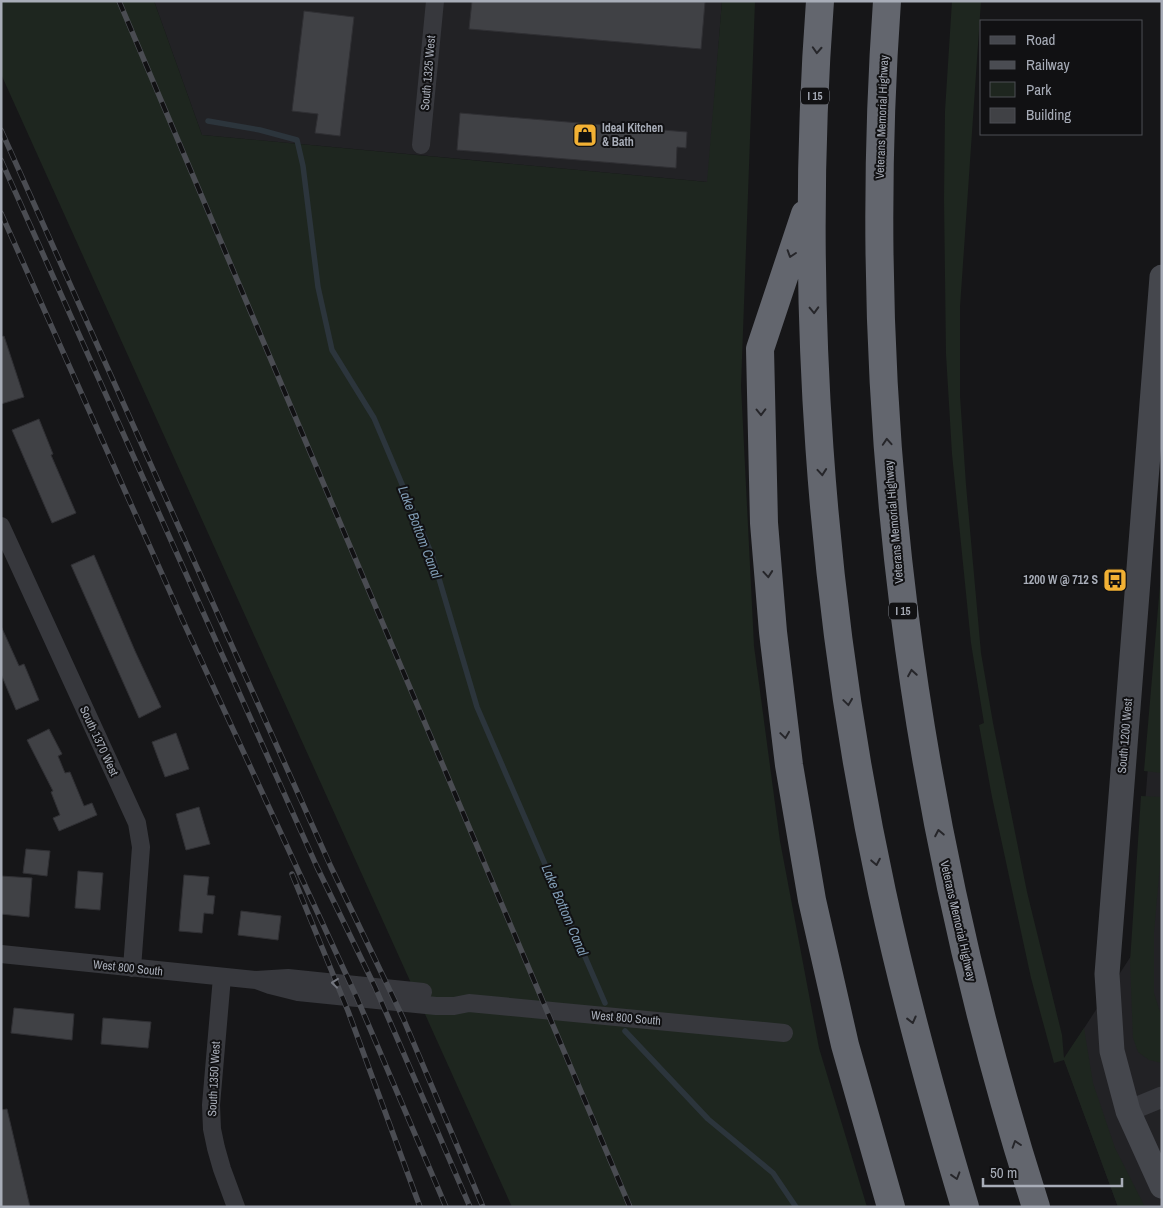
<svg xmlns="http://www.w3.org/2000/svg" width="1163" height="1208" font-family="'Archivo Narrow',sans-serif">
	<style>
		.built { fill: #222225 }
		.green { fill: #1e261f }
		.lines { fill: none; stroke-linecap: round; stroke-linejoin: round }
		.stream { stroke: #2c353c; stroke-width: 5.5 }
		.building { fill: #404145; stroke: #303034 }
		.minor { stroke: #37383d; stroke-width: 18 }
		.tertiary { stroke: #37383d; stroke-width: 21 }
		.secondary { stroke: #45474d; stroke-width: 25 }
		.motorway { stroke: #63666e; stroke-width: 28 }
		.rail-casing { stroke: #4a4c52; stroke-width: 5.5 }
		.rail { stroke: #111113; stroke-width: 4; stroke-dasharray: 11; stroke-linecap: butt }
		.oneway { stroke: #26262a }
		.oneway2 { stroke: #757881 }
		.labels { text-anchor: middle; stroke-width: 4; stroke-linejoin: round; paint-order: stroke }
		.shield { fill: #111113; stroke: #7b7e86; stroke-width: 1 }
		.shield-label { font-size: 11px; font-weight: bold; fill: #a8adb8 }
		.street-label { font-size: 12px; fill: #a8adb8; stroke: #111113 }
		.poi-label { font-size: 12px; font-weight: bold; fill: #a8adb8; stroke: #111113; text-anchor: start }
		.water-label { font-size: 14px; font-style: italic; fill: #7f9bb3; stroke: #111113 }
	</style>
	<rect width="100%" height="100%" fill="#161618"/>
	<path class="built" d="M154 1H722L708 182 202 135Z
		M1162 593V1207H1118L1064 1059 1133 953Z"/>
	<path class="green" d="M1 1H154L202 135 707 182 722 1H755L741 386 754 646 780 841 819 1048 867 1207H512L1 74Z
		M952 1H981L960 307V396L966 485 981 653 993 723 1027 892 1062 1035 1064 1058 1084 1028 1093 1083 1115 1148 1145 1207H1118L1064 1060 1054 1063 1031 978 992 797 979 725 984 723 971 643 952 454 946 354 944 199 945 111Z
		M1162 562V773L1144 771Z
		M1141 796 1162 797V843L1154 932V993L1162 1018V1063L1149 1060 1138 1052 1133 1038 1130 962Z"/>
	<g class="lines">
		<path class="stream" d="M208 121 260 130 297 140 303 166 318 287 332 350 374 418 432 555 477 707 605 1003
			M625 1031 708 1119 773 1173 796 1207"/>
	</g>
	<path class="building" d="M472 1 705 2 701 49 469 29Z
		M304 11 354 17 340 136 315 133 318 114 292 111Z
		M460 113 687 132 686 148 677 147 676 168 457 150Z
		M4 336 24 397 1 404V337Z
		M39 419 53 454 51 455 76 513 52 523 12 430Z
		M94 555 135 651 161 707 139 718 71 565Z
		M1 626 19 666 24 664 39 700 16 710 1 674Z
		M49 729 62 754 58 756 65 773 70 772 84 806 92 803 97 815 59 831 53 818 60 815 51 792 53 791 27 740Z
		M176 733 189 769 165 777 152 742Z
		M199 807 210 844 186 850 176 814Z
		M26 849 50 851 47 876 23 873Z
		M78 871 103 873 100 910 75 908Z
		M184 875 209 877 207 895 215 896 213 914 204 913 202 933 179 931Z
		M1 876 32 878 29 917 1 914Z
		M241 911 281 916 278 940 238 935Z
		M14 1008 74 1014 72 1040 11 1033Z
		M103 1018 151 1022 148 1048 101 1044Z
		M7 1109 30 1207H1V1110Z"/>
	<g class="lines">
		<path class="minor" d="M421 145 435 1
			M1 526 137 823 141 847 132 968
			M1 954 256 980 288 978 423 992
			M222 977 211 1105 212 1129 216 1148 222 1169 236 1207
			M256 980 270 985 298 992 436 1006H454L469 1003 784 1033"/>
		<path class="tertiary" d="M1128 1111 1162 1097"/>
		<path class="secondary" d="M1162 277 1107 974 1112 1051 1128 1111 1162 1186"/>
		<path class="motorway" d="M820 1C798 294 820 605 882 892 905 999 934 1103 965 1207
			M887 1C858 408 912 818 1036 1207
			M805 214 760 349 764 523 773 632 789 765 812 900 845 1045 891 1207"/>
		<g class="rail-casing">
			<path id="rail" d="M119 1 630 1207
				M1 130 331 867 403 1018 483 1207
				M1 160 317 867 375 987 470 1207
				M1 213 183 621 357 998 446 1207
				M292 874 348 1011 420 1207"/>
		</g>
		<use href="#rail" class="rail"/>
	</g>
	<defs><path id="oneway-chevron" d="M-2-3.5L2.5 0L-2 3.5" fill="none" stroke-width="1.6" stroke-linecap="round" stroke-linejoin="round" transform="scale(1.25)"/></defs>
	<g class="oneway">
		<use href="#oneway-chevron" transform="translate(817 50) rotate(93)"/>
		<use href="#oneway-chevron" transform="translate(791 254) rotate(108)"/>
		<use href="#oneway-chevron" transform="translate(814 310) rotate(88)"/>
		<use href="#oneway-chevron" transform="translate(761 412) rotate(89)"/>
		<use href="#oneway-chevron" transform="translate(887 442) rotate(-94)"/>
		<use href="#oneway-chevron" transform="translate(822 472) rotate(85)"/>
		<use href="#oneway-chevron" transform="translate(768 574) rotate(85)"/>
		<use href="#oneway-chevron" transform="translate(912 673) rotate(-99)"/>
		<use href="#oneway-chevron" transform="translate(848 702) rotate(82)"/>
		<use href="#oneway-chevron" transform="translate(785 735) rotate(82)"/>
		<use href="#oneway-chevron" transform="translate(939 833) rotate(-101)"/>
		<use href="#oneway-chevron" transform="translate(876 862) rotate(79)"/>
		<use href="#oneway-chevron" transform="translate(912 1020) rotate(76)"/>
		<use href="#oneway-chevron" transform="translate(1016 1144) rotate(-108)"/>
		<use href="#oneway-chevron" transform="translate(956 1176) rotate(73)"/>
	</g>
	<use class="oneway2" href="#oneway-chevron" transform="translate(335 983) rotate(-174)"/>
	<defs>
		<g id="shop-square" transform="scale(1.25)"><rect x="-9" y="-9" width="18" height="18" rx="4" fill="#f2b134" stroke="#111113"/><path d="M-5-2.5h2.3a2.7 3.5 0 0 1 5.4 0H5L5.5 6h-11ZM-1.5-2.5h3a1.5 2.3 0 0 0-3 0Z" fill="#111"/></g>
		<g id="bus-square" transform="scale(1.25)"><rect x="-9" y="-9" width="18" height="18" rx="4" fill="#f2b134" stroke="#111113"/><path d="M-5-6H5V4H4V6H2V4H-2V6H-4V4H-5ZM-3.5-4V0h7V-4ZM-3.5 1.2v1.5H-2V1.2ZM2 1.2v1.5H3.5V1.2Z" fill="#111"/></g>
	</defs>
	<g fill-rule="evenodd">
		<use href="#shop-square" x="585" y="135"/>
		<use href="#bus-square" x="1115" y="580"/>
	</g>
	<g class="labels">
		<g class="shield">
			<rect x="801" y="87.5" width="28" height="17" rx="4"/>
			<rect x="889" y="602.5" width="28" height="17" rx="4"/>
		</g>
		<g class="shield-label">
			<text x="815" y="100">I 15</text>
			<text x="903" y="615">I 15</text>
		</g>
		<g class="street-label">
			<text transform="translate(428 73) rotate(-85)" y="4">South 1325 West</text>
			<text transform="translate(882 117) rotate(-88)" y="4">Veterans Memorial Highway</text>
			<text transform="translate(894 522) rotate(-95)" y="4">Veterans Memorial Highway</text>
			<text transform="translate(1125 736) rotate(-85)" y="4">South 1200 West</text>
			<text transform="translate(99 741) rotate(65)" y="4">South 1370 West</text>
			<text transform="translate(958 921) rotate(77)" y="4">Veterans Memorial Highway</text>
			<text transform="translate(128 968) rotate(6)" y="4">West 800 South</text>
			<text transform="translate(626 1018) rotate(5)" y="4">West 800 South</text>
			<text transform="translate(214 1079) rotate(-87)" y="4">South 1350 West</text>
		</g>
		<g class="poi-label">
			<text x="602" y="132">Ideal Kitchen<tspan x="602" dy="14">&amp; Bath</tspan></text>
			<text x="1098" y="584" text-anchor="end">1200 W @ 712 S</text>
		</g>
		<g class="water-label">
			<text transform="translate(420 532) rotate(69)" y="5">Lake Bottom Canal</text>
			<text transform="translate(565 910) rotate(67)" y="5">Lake Bottom Canal</text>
		</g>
	</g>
	<rect width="1163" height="1208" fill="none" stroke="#a8adb8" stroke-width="5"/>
	<rect x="980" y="20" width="162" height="115" fill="#111113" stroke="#4d4f55"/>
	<rect x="990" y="36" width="25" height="8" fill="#45474d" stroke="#4d4f55"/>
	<text x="1026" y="45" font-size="15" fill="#a8adb8">Road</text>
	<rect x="990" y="61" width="25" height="8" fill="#4a4c52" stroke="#4d4f55"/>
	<text x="1026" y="70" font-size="15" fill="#a8adb8">Railway</text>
	<rect x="990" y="82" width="25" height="15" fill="#1e261f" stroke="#4d4f55"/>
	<text x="1026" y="95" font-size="15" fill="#a8adb8">Park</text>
	<rect x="990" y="108" width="25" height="15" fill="#404145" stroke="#4d4f55"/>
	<text x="1026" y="120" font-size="15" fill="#a8adb8">Building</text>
	<path d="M983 1178v8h139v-8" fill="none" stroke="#a8adb8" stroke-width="2.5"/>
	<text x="990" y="1178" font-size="15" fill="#a8adb8" stroke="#111113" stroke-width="4" paint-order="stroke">50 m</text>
</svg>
